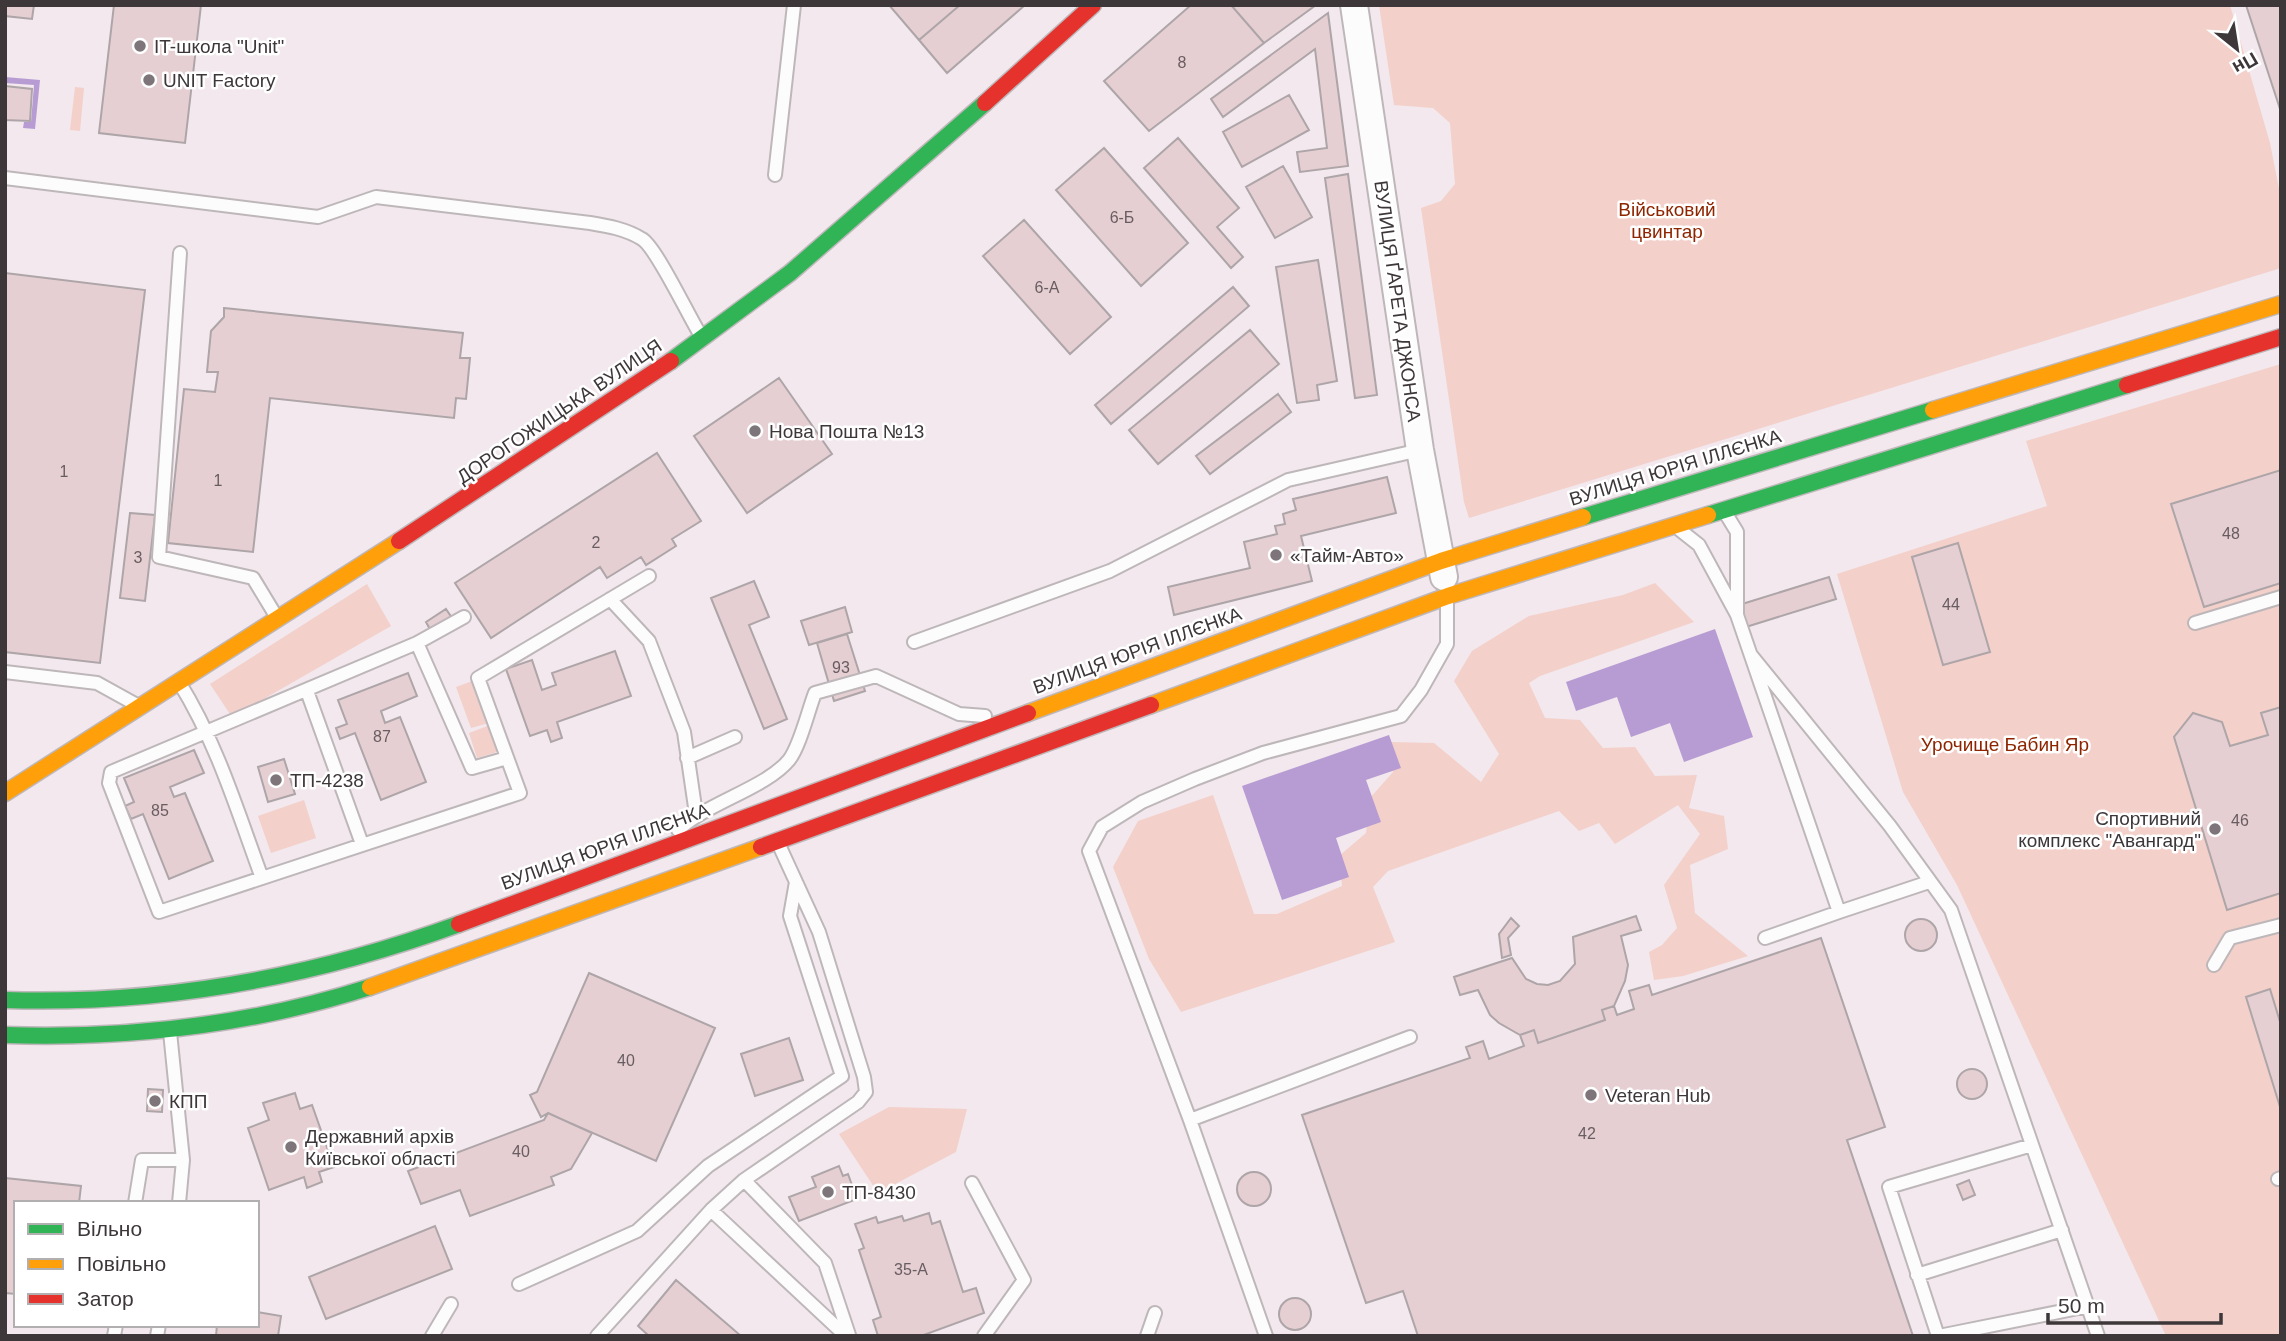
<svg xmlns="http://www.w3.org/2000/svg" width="2286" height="1341" font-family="Helvetica,sans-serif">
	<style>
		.green { fill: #f3d0ca }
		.water { fill: #b79cd4 }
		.building { fill: #e6cfd3; stroke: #ada5a8; stroke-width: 2 }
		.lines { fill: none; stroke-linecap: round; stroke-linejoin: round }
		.lane-casing { stroke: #beb7ba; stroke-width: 16 }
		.street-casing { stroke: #beb7ba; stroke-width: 30 }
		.fast-casing { stroke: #beb7ba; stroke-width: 19 }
		.slow-casing { stroke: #beb7ba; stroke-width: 19 }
		.jam-casing { stroke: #beb7ba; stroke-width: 19 }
		.lane { stroke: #fdfcfc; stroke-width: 12 }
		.street { stroke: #fdfcfc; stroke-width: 26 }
		.fast { stroke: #30b455; stroke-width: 16 }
		.slow { stroke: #ff9f0a; stroke-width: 16 }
		.jam { stroke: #e5322d; stroke-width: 16 }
		.poi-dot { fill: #7d7579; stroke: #fff; stroke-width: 2.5 }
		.labels { text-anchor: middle; stroke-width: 5; stroke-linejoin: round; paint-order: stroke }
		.number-label { font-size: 16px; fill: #685d60 }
		.poi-label { font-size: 19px; fill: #3e373a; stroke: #fff; text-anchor: start }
		.park-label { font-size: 19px; fill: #8f2500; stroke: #fff }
		.street-label { font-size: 19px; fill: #3e373a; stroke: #fff }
	</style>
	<rect width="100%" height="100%" fill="#f2e8ed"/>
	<path class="green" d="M1379 5H2230L2270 143 2281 199V268L1469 518 1464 502 1421 208 1441 201 1455 184 1450 123 1433 108 1394 105Z
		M75 87 84 88 80 131 70 130Z
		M2281 364V1336H2166L1957 885 1903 792 1837 574 2047 506 2026 441Z
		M1655 583 1694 622 1540 676 1529 683 1545 718 1580 720 1603 748 1635 747 1655 776 1697 775 1689 808 1724 816 1728 849 1690 865 1695 913 1748 956 1683 976 1654 980 1649 952 1662 945 1677 928 1664 885 1700 834 1678 805 1615 844 1599 823 1579 831 1559 811 1388 871 1373 887 1395 942 1181 1012 1149 959 1113 867 1138 821 1213 795 1254 914H1277L1342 886 1339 856 1366 833 1370 798 1393 772 1390 742 1434 743 1481 782 1499 754 1454 681 1472 651 1529 616 1623 595Z
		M367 584 391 626 232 717 210 684Z
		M475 680 489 723 471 728 456 687Z
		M490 725 497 752 477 758 469 733Z
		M304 800 316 838 271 853 258 816Z
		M889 1107 967 1109 956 1152 878 1193 839 1134Z"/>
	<path class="water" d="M5 77 40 80 35 129 23 128 24 122H31L34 85 5 83Z
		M1715 629 1753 737 1684 762 1670 723 1631 737 1617 697 1576 711 1566 682Z
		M1389 735 1401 768 1366 780 1381 822 1336 838 1349 877 1282 900 1242 786Z"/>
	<path class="building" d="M5 5H34L32 19 5 16Z
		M114 5H201L185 143 99 133Z
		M889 5H960L919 40Z
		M960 5H1025L947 73 919 40Z
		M1191 5H1231L1264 43 1149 131 1104 81Z
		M1231 5H1316L1264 43Z
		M2246 5 2281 6V112Z
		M1328 13 1348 166 1300 172 1297 152 1327 148 1315 49 1223 117 1211 99Z
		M5 86 32 89 30 121 5 120Z
		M1289 95 1309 130 1242 167 1223 132Z
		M1178 138 1239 208 1217 227 1243 257 1231 268 1144 168Z
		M1104 148 1188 243 1141 286 1056 190Z
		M1283 166 1312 217 1275 238 1246 187Z
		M1348 174 1377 395 1355 398 1325 178Z
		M1024 220 1111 317 1070 354 983 256Z
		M1318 260 1337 381 1317 385 1319 400 1297 403 1276 267Z
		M5 273 145 290 100 663 5 652Z
		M1233 287 1249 306 1111 424 1095 405Z
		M224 308 463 333 460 358H470L466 399 456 398 454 418 270 398 253 552 168 543 184 389 215 392 218 372H207L211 331 224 317Z
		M1250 330 1279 364 1158 464 1129 430Z
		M779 378 832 454 747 513 694 436Z
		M1278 394 1291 412 1210 474 1196 456Z
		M657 453 701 521 672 539 676 546 646 565 641 557 607 578 600 567 491 638 455 583Z
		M2281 470V583L2204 607 2171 504Z
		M1387 477 1396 513 1301 536 1312 581 1174 615 1168 587 1250 568 1244 542 1277 534 1275 526 1285 524 1283 514 1296 510 1293 499Z
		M130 513 155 515 145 601 120 598Z
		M1958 543 1990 652 1943 665 1912 557Z
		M1829 577 1836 599 1746 627 1739 605Z
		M754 581 769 617 749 625 787 719 764 729 711 598Z
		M845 607 852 632 809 645 801 621Z
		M446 609 452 618 431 631 426 622Z
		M847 634 865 691 834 701 817 643Z
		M615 651 631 696 557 722 562 738 551 742 547 730 530 736 506 669 532 660 542 690 556 685 552 673Z
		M408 673 417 696 381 711 385 723 400 717 426 782 381 800 355 733 340 739 336 728 347 724 338 700Z
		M2281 707V893L2227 910 2174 737 2193 713 2222 722 2230 746 2268 735 2261 713Z
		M194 750 204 773 170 787 174 797 185 793 213 861 169 879 143 814 131 819 125 806 134 802 124 778Z
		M284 759 295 794 268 802 258 767Z
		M1636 916 1641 930 1621 936 1628 965 1625 981 1614 1006 1602 1010 1605 1020 1538 1043 1534 1030 1520 1035 1499 1023 1490 1015 1478 990 1460 995 1454 977 1512 958 1526 979 1537 984 1548 985 1560 981 1575 964 1573 937Z
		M1511 918 1519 926 1508 938 1511 955 1502 958 1499 934Z
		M1905 935a16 16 0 1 1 32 0a16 16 0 1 1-32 0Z
		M1821 938 1885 1127 1847 1140 1913 1336H1418L1403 1291 1366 1303 1302 1115 1470 1058 1466 1047 1483 1041 1489 1059 1524 1046 1520 1035 1534 1030 1538 1043 1605 1020 1602 1010 1614 1006 1617 1015 1634 1009 1629 991 1649 985 1652 995Z
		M589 973 715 1028 656 1161 548 1113 541 1117 530 1095 537 1092Z
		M2270 989 2281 1025V1110L2246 997Z
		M789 1038 803 1080 755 1096 741 1054Z
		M1957 1084a15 15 0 1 1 30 0a15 15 0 1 1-30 0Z
		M148 1089 163 1090 162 1112 147 1111Z
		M295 1093 300 1109 312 1105 334 1167 319 1172 322 1182 307 1188 304 1177 269 1190 248 1128 269 1120 263 1103Z
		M548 1113 592 1133 571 1169 551 1177 554 1185 470 1216 460 1190 421 1204 408 1171 544 1120Z
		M839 1166 843 1176 848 1174 857 1199 799 1221 789 1197 816 1187 812 1177Z
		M1237 1189a17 17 0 1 1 34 0a17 17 0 1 1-34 0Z
		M5 1178 81 1186 79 1203H16V1294L5 1293Z
		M1969 1180 1975 1195 1963 1200 1957 1185Z
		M929 1213 932 1224 940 1221 963 1292 976 1288 984 1313 921 1336H878L873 1320 881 1317 859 1250 864 1248 855 1224 876 1217 878 1223 902 1216 904 1221Z
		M435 1226 452 1269 326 1319 309 1277Z
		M676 1280 712 1311 741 1336H649L638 1326Z
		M1279 1314a16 16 0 1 1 32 0a16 16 0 1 1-32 0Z
		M257 1312 281 1316 278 1336H216L217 1325H257Z"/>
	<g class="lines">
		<g class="lane-casing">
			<path id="lane" d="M775 175 794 5
				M5 178 318 217 376 197 590 223C608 226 626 229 642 239 656 247 689 317 701 336
				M180 253 159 557 253 578 276 616
				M1726 514 1737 532V615
				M1680 530 1699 545 1737 615 1839 912 1765 938
				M610 599 649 641 684 732 696 814
				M464 617 417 643 111 772 109 783 159 912 520 793 478 678 649 576
				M2195 623 2281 597
				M914 642 1110 571 1288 480 1420 450
				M417 643 472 768 507 758
				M1751 655 1890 826 1951 910 2098 1336
				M5 672 97 683 135 704
				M179 682C217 743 237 810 262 878
				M307 691 362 844
				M687 758 735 737
				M678 830C709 802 766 788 789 760 800 746 808 711 815 693L876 676 959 714 985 716
				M779 845 819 932 864 1077 866 1092 858 1102 744 1180 711 1210 846 1336
				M1839 912 1929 882
				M2214 965 2230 938 2281 925
				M170 1032 183 1160 179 1203
				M1190 1120 1410 1037
				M2278 1179 2281 1178
				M744 1180 825 1263 849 1335
				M972 1183 1024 1280 984 1336
				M135 1203 142 1160H183
				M1917 1275 2062 1230
				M519 1284 637 1231 708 1166 842 1076 790 916 796 882
				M114 1336 116 1325
				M157 1336 159 1325
				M432 1336 451 1304
				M597 1336 711 1210
				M1147 1336 1155 1313
				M1266 1336 1190 1120 1089 851 1102 827 1142 802 1195 779 1263 753 1401 716 1421 690 1447 644V600
				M1938 1336 1889 1187 2032 1145
				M1939 1336 2088 1306"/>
		</g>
		<g class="street-casing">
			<path id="street" d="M1354 5 1420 450 1444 577"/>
		</g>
		<g class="fast-casing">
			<path id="fast" d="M671 361 790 273 985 103
				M1708 515 2127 385
				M1583 517 1933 410
				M5 1000C160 1005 314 977 459 924
				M5 1035C128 1039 252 1025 370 987"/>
		</g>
		<g class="slow-casing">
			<path id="slow" d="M1933 410 2281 304
				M1151 705 1448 596 1708 515
				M1028 713 1441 561 1583 517
				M5 793 399 541
				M370 987 761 847"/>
		</g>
		<g class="jam-casing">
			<path id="jam" d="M985 103 1093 5
				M2127 385 2281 337
				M399 541 671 361
				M761 847 1151 705
				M459 924 1028 713"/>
		</g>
		<use href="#lane" class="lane"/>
		<use href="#street" class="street"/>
		<use href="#fast" class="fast"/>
		<use href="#slow" class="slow"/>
		<use href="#jam" class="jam"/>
	</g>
	<g class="poi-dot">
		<circle cx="140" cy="46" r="7"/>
		<circle cx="149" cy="80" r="7"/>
		<circle cx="755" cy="431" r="7"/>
		<circle cx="1276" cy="555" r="7"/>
		<circle cx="276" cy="780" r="7"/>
		<circle cx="2215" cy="829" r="7"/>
		<circle cx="1591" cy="1095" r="7"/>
		<circle cx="155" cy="1101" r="7"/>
		<circle cx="291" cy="1147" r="7"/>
		<circle cx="828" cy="1192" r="7"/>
	</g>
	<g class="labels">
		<g class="number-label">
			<text x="1182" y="68">8</text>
			<text x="1122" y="223">6-Б</text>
			<text x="1047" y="293">6-А</text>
			<text x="64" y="477">1</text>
			<text x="218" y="486">1</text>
			<text x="2231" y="539">48</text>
			<text x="596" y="548">2</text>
			<text x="138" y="563">3</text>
			<text x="1951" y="610">44</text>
			<text x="841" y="673">93</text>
			<text x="382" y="742">87</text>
			<text x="160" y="816">85</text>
			<text x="2240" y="826">46</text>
			<text x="626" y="1066">40</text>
			<text x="1587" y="1139">42</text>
			<text x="521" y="1157">40</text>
			<text x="911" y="1275">35-А</text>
		</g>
		<g class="poi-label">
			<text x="154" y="53">IT-школа "Unit"</text>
			<text x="163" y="87">UNIT Factory</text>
			<text x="769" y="438">Нова Пошта №13</text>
			<text x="1290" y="562">«Тайм-Авто»</text>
			<text x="290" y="787">ТП-4238</text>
			<text x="2201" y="825" text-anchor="end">Спортивний<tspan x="2201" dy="22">комплекс "Авангард"</tspan></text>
			<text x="1605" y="1102">Veteran Hub</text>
			<text x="169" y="1108">КПП</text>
			<text x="305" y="1143">Державний архів<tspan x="305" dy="22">Київської області</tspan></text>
			<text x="842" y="1199">ТП-8430</text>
		</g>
		<g class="park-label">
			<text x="1667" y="216">Військовий<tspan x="1667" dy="22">цвинтар</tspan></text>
			<text x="2005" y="751">Урочище Бабин Яр</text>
		</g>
		<g class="street-label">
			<text transform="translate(1398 301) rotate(82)" y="7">ВУЛИЦЯ ҐАРЕТА ДЖОНСА</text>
			<text transform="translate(559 411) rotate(-34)" y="7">ДОРОГОЖИЦЬКА ВУЛИЦЯ</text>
			<text transform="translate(1675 467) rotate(-17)" y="7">ВУЛИЦЯ ЮРІЯ ІЛЛЄНКА</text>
			<text transform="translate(1137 650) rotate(-20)" y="7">ВУЛИЦЯ ЮРІЯ ІЛЛЄНКА</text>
			<text transform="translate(605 846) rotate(-20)" y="7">ВУЛИЦЯ ЮРІЯ ІЛЛЄНКА</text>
		</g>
	</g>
	<rect width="2286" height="1341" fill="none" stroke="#3e373a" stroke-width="14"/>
	<rect x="14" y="1201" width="245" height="126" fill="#ffffff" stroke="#b2afb0" stroke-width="2"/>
	<rect x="28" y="1224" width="35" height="10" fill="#30b455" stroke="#b2afb0" stroke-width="2"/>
	<text x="77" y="1236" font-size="21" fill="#3e373a">Вільно</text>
	<rect x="28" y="1259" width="35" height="10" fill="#ff9f0a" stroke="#b2afb0" stroke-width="2"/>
	<text x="77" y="1271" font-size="21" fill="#3e373a">Повільно</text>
	<rect x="28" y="1294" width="35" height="10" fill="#e5322d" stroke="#b2afb0" stroke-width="2"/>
	<text x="77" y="1306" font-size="21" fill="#3e373a">Затор</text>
	<g transform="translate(2237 49) rotate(150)" stroke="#ffffff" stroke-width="5" paint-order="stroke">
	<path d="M0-5L12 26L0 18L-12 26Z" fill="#3e373a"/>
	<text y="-10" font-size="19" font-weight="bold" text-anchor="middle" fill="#3e373a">Пн</text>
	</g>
	<path d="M2048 1313v10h173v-10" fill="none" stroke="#3e373a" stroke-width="3.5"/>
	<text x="2058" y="1313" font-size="21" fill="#3e373a" stroke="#ffffff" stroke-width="5" paint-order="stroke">50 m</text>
</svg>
